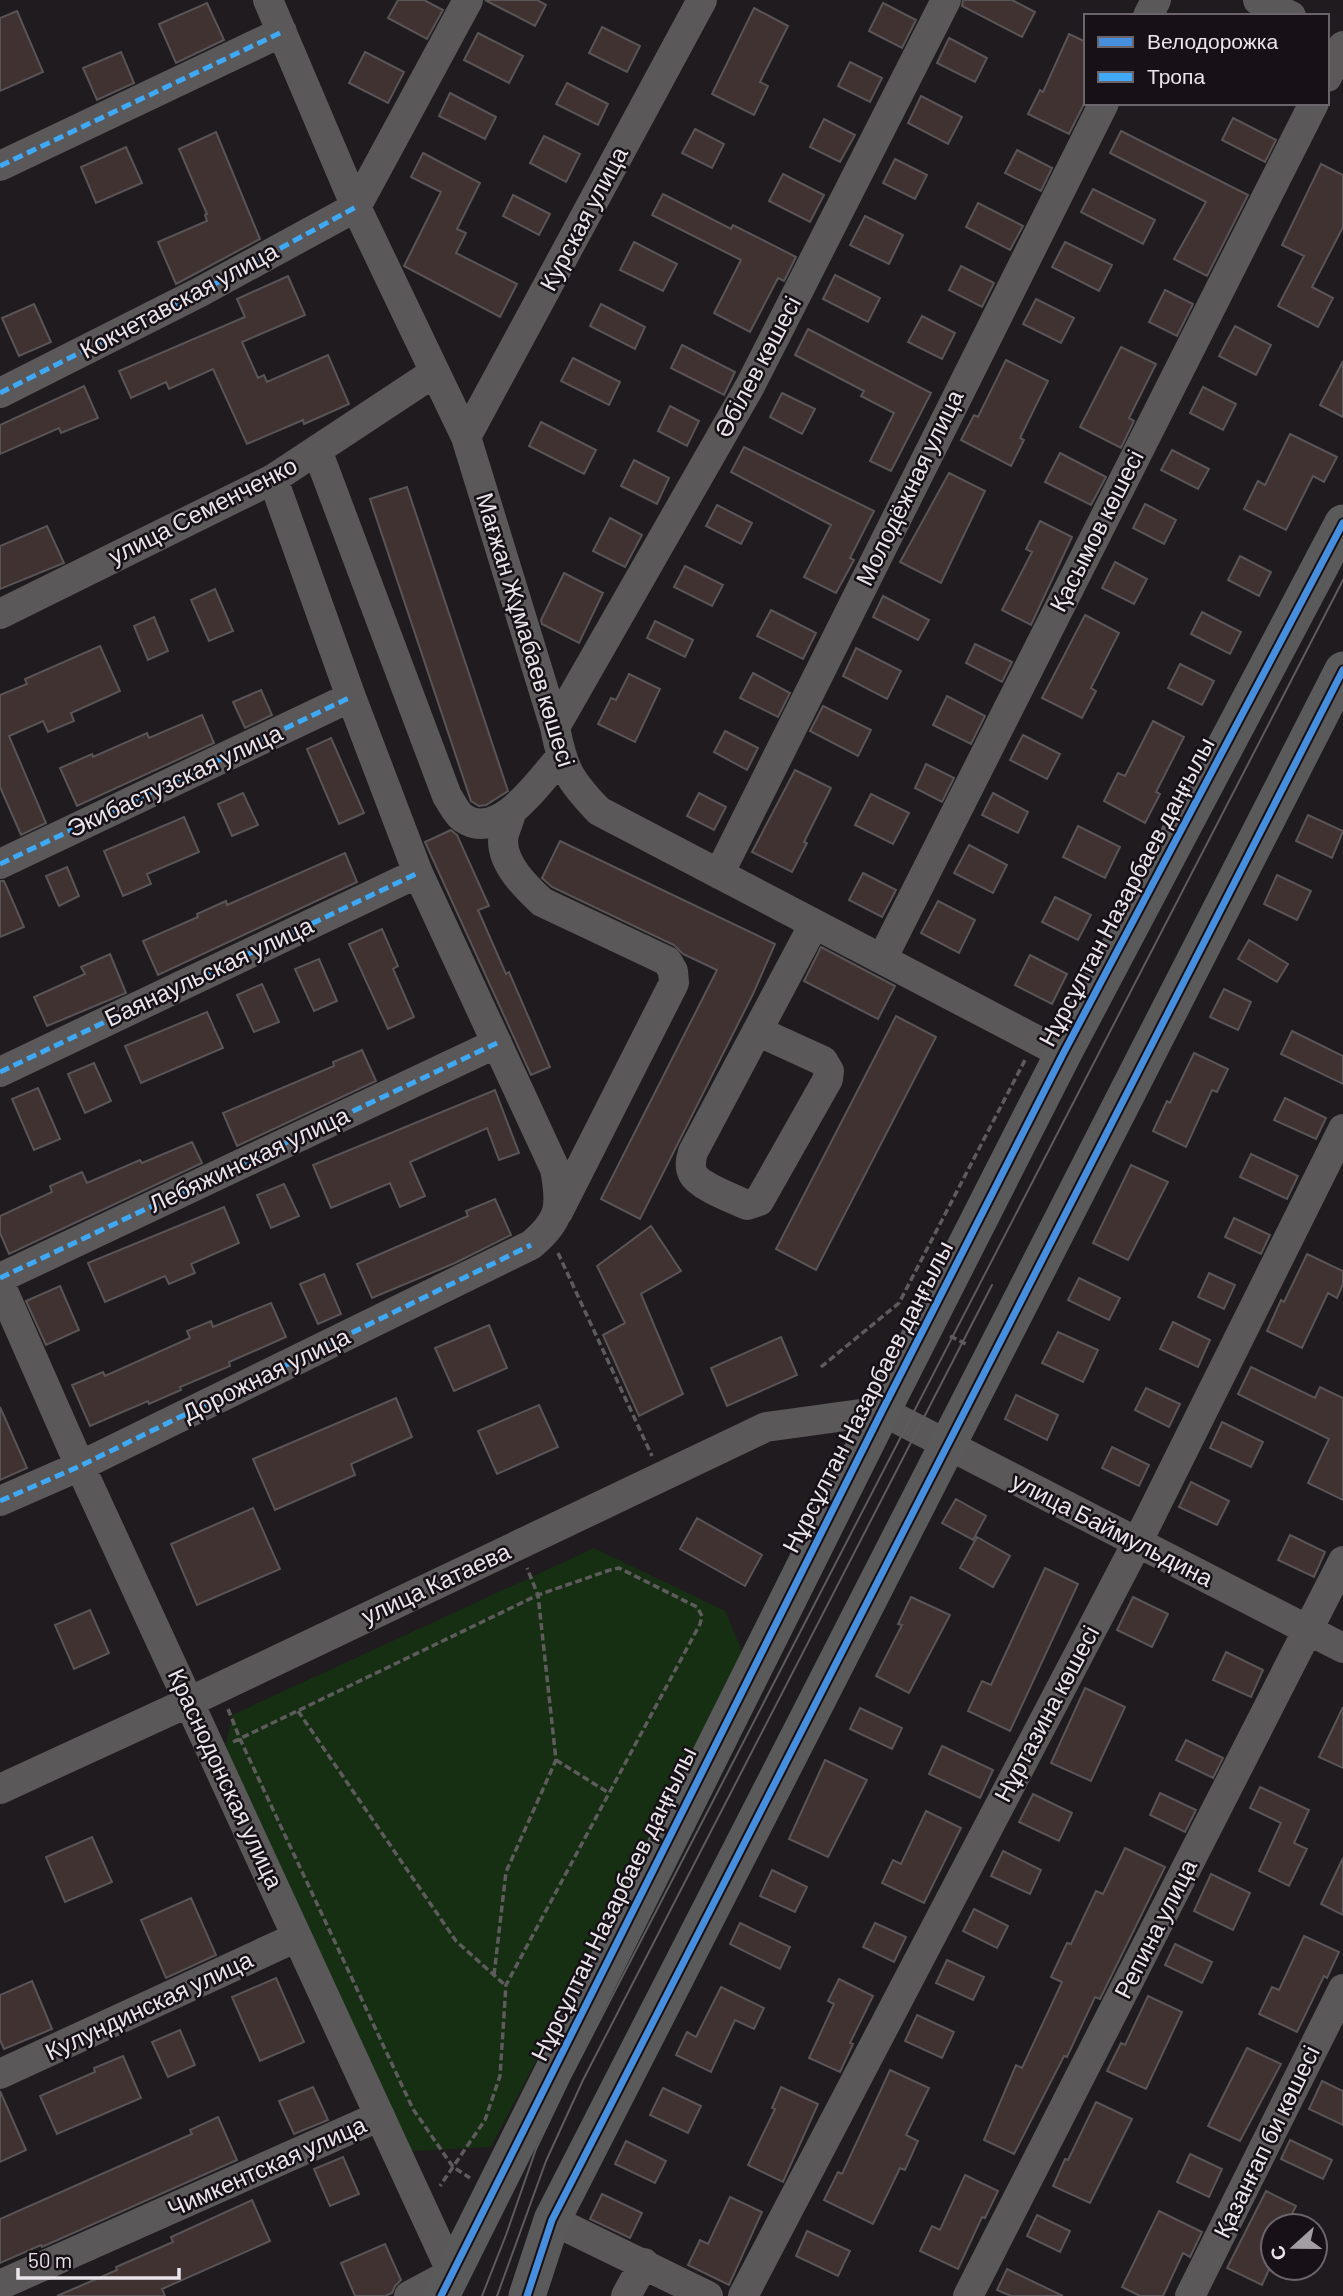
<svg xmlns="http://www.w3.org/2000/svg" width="1343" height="2296" font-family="Barlow,sans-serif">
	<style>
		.green { fill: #162f13 }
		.building { fill: #413232; stroke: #595456; stroke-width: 2 }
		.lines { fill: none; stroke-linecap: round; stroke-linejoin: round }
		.path { stroke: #5d5b5b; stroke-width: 3.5; stroke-dasharray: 7 3.5; stroke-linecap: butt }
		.minor { stroke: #5a5858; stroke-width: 30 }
		.major { stroke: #5b5a5a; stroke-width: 37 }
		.tram { stroke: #5d5b5b; stroke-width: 2 }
		.quiet { stroke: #3fa9f5; stroke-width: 5; stroke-dasharray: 10 5; stroke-linecap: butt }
		.cycleway-casing { stroke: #171017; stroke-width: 11 }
		.cycleway { stroke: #468fdf; stroke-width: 7 }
		.labels { text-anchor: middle; stroke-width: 5; stroke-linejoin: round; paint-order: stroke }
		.street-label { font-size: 24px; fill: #eae5ea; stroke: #171017 }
	</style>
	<rect width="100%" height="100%" fill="#1f1b1f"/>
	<path class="green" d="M594 1548 725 1611 746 1660 491 2147 412 2151 222 1764 232 1715Z"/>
	<path class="building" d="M398 0H424L443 10 427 39 388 18Z
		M485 0H537L546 5 535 26Z
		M963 0H1012L1035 12 1022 37 962 6Z
		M207 3 224 40 176 63 159 24Z
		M883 3 916 20 902 48 869 31Z
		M754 8 788 26 760 82 768 86 754 115 712 94Z
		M17 11 43 72 0 91V18Z
		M602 27 640 46 627 72 589 53Z
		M478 33 523 56 509 83 464 60Z
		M1069 34 1086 42V100L1069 134 1028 114 1040 90 1043 92Z
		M949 38 987 58 975 82 937 63Z
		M121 52 134 83 97 100 83 68Z
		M365 52 404 72 388 103 349 83Z
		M850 62 882 78 870 102 838 86Z
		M567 83 608 104 598 125 556 104Z
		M450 93 496 117 485 139 439 116Z
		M921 96 962 117 948 144 908 123Z
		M1233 118 1276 140 1265 162 1222 140Z
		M824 119 855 135 840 162 810 147Z
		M695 129 724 144 712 168 682 153Z
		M1121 131 1248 195 1207 276 1174 259 1206 202 1110 153Z
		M216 132 260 239 176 284 158 242 207 221 205 215 207 214 179 149Z
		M544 136 580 154 566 182 530 163Z
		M126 147 142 183 96 203 81 167Z
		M1017 150 1052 168 1041 191 1005 173Z
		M423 153 480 183 457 229 466 233 456 253 517 284 500 317 404 266 441 192 411 177Z
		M895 159 927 175 915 199 883 183Z
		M1321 164 1343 175V227L1312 287 1333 298 1318 327 1278 306 1304 256 1282 245Z
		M783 174 824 195 810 222 769 201Z
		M1093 189 1155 220 1143 244 1081 212Z
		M663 194 731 229 733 225 796 257 784 281 778 278 750 332 714 313 741 260 652 215Z
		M513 195 550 214 539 235 503 216Z
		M978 203 1023 226 1010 250 966 227Z
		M865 216 903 235 889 264 850 245Z
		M634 242 677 264 663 291 620 270Z
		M1065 242 1112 265 1099 291 1052 267Z
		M961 266 994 283 982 307 949 290Z
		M835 275 880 298 868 322 823 299Z
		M288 276 305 315 242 342 258 378 264 375 267 382 328 355 349 404 304 424 303 420 247 444 213 369 169 389 166 382 131 398 119 371 245 317 237 299Z
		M1165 290 1193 304 1177 336 1149 322Z
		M1036 299 1074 318 1061 343 1023 324Z
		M34 304 51 342 19 356 2 318Z
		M601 304 645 327 635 349 590 326Z
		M922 316 955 333 942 359 908 342Z
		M1235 326 1271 345 1256 375 1219 356Z
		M808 329 931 393 891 471 870 461 894 413 861 396 864 391 795 355Z
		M682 345 735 372 724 395 671 368Z
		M1121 347 1156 364 1129 418 1134 421 1121 448 1080 427Z
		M573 358 620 382 609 405 561 381Z
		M1006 360 1048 381 1020 438 1024 440 1011 466 961 440 974 415 978 417Z
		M1343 361V417L1320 405Z
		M84 386 98 418 61 433 59 428 0 454V425Z
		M1203 387 1236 404 1223 430 1190 413Z
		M782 393 815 409 802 434 770 417Z
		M670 406 699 421 687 446 658 431Z
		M541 422 596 450 584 474 529 446Z
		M1290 434 1337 457 1324 482 1313 476 1286 530 1244 509 1258 481 1265 485Z
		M744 447 874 511 850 558 854 560 836 593 804 577 831 525 731 472Z
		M1172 450 1209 469 1198 489 1161 470Z
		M1060 453 1106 477 1091 505 1045 482Z
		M634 460 669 478 657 504 621 486Z
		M949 473 985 491 941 583 900 562Z
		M407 487 508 791 486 805 479 806 471 801 370 499Z
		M1145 504 1176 520 1164 544 1133 528Z
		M717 505 752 523 741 544 706 526Z
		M610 518 642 535 625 567 593 551Z
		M1040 521 1072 537 1031 625 1002 610 1032 552 1026 549Z
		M47 526 64 563 0 589V546Z
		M1240 556 1271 572 1259 596 1228 580Z
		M1115 562 1147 579 1134 604 1102 588Z
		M685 566 723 585 712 606 674 587Z
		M564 573 603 593 579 643 542 624 541 620Z
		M215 589 233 631 209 641 191 600Z
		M883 596 929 620 918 640 873 617Z
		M771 610 816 633 803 659 757 636Z
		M1202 612 1241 632 1230 654 1191 634Z
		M1085 615 1119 633 1091 688 1096 691 1082 718 1042 698Z
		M154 617 168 651 148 660 134 626Z
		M655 621 693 640 685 657 647 638Z
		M975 644 1012 662 1002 682 966 663Z
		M100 646 120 691 71 713 74 721 48 732 43 721 9 736 46 823 21 835 0 787V695L27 684 25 679Z
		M856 648 901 671 887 699 843 676Z
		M1180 664 1214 681 1202 705 1168 688Z
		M753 673 790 693 778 717 740 698Z
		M629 674 660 689 635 742 598 724 611 698 616 700Z
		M261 690 272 715 245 728 233 702Z
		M947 696 985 716 971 744 933 725Z
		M823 706 871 730 858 756 810 731Z
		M202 715 214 743 77 806 60 768 92 754 93 757 147 733 149 738Z
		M1153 721 1184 737 1156 792 1160 794 1145 823 1104 801 1118 773 1125 776Z
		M725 731 758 748 747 770 714 752Z
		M1023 735 1060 754 1047 779 1010 760Z
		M331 738 364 813 339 824 307 749Z
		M926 764 954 778 942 802 915 788Z
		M795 770 831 788 804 842 807 843 792 872 752 852Z
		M243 793 258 825 232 836 218 804Z
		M699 793 726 807 714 830 687 816Z
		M993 793 1028 812 1018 833 982 815Z
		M871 794 909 813 893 844 855 825Z
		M1308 815 1343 831 1332 858 1296 841Z
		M184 817 199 852 147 874 151 884 123 896 104 851Z
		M1078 826 1120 847 1105 878 1063 857Z
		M451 830 457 835 489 906 478 910 506 974 509 972 550 1067 531 1075 425 842Z
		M560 841 775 944 753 994 640 1219 601 1199 717 970 683 954 674 945 552 887 542 878Z
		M969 845 1007 865 993 893 954 873Z
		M345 853 357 882 158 975 143 941 198 917 197 914 226 901 227 905Z
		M67 867 79 896 59 906 46 876Z
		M863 873 896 890 882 917 849 900Z
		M1277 875 1311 891 1297 920 1264 904Z
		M0 881H4L24 927 0 937Z
		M1055 897 1091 915 1078 940 1042 922Z
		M938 901 975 920 959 953 921 933Z
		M382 929 398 966 393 969 414 1017 388 1029 349 944Z
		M1249 940 1288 964 1277 982 1238 959Z
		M821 947 895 986 878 1019 804 981Z
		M110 954 126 993 47 1026 34 997 85 974 81 967Z
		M1030 955 1067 974 1052 1004 1015 985Z
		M319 959 337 1001 314 1011 295 969Z
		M262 984 279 1022 254 1032 237 995Z
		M1224 989 1251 1002 1238 1030 1210 1017Z
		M207 1012 223 1048 141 1083 125 1046Z
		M896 1016 936 1037 816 1270 776 1249Z
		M1292 1031 1343 1056V1084L1281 1054Z
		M362 1050 376 1081 237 1146 223 1113 334 1066 333 1062Z
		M1194 1053 1228 1069 1217 1092 1212 1090 1186 1147 1153 1131 1167 1101 1170 1103Z
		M94 1063 111 1101 85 1113 68 1074Z
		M38 1088 60 1139 34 1150 12 1099Z
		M495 1090 519 1153 499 1160 487 1128 410 1162 425 1196 400 1207 390 1183 331 1208 313 1165Z
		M1285 1098 1326 1118 1316 1139 1274 1120Z
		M192 1142 202 1163 9 1254 0 1233V1216L52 1192 50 1186 82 1172 87 1183 140 1160 142 1163Z
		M1251 1154 1298 1176 1287 1199 1240 1177Z
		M1131 1165 1168 1182 1128 1260 1093 1243Z
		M284 1184 299 1216 271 1228 257 1195Z
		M495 1199 511 1235 455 1263 372 1298 357 1264 468 1216 466 1211Z
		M224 1207 239 1243 191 1264 195 1273 169 1284 165 1276 105 1302 88 1263Z
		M1234 1218 1270 1235 1261 1254 1225 1237Z
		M651 1226 681 1271 641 1294 683 1394 639 1416 603 1335 625 1323 597 1266Z
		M1307 1254 1343 1271V1284L1337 1298 1328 1293 1302 1348 1267 1331 1281 1300 1284 1302Z
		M1209 1273 1235 1285 1224 1309 1198 1297Z
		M324 1274 341 1314 318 1324 300 1284Z
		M1079 1278 1120 1298 1109 1320 1068 1300Z
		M60 1286 79 1330 46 1345 26 1301Z
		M271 1303 286 1337 229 1362 230 1366 180 1387 181 1390 149 1404 148 1401 90 1426 72 1385 103 1372 105 1376 190 1338 187 1331 211 1321 213 1327Z
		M1173 1322 1210 1340 1198 1367 1160 1349Z
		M489 1325 507 1368 454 1391 435 1348Z
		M1058 1332 1098 1350 1083 1382 1042 1363Z
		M781 1337 797 1375 727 1406 711 1368Z
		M1251 1367 1315 1398 1320 1387 1343 1398V1500L1308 1483 1329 1439 1238 1394Z
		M1146 1388 1180 1404 1169 1427 1135 1410Z
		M1016 1395 1058 1415 1047 1440 1005 1419Z
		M396 1398 412 1437 351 1464 355 1475 275 1510 253 1459Z
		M539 1405 558 1447 497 1474 478 1431Z
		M0 1407 27 1468 0 1480Z
		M1222 1422 1263 1442 1251 1467 1210 1448Z
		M1112 1447 1149 1465 1139 1486 1102 1468Z
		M1191 1482 1229 1501 1217 1525 1179 1507Z
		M956 1499 986 1516 973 1540 942 1523Z
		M253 1508 280 1569 197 1605 171 1544Z
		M697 1518 762 1555 745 1586 680 1549Z
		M1290 1535 1325 1552 1314 1577 1278 1560Z
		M977 1537 1010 1556 993 1587 960 1568Z
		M1045 1568 1078 1584 1010 1731 968 1711 982 1681 991 1685Z
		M911 1597 950 1615 909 1693 876 1676 902 1625 898 1624Z
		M1133 1597 1168 1614 1152 1647 1117 1630Z
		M90 1610 109 1653 74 1669 55 1625Z
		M1226 1652 1263 1670 1251 1697 1213 1680Z
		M1085 1688 1125 1707 1091 1781 1051 1763Z
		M1343 1707V1768L1319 1757Z
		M860 1708 902 1728 892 1749 850 1729Z
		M1186 1740 1223 1758 1213 1778 1176 1760Z
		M942 1746 993 1770 980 1798 929 1774Z
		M825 1760 867 1780 828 1857 789 1839Z
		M1260 1787 1309 1810 1294 1843 1307 1849 1289 1886 1259 1871 1281 1823 1250 1808Z
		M1160 1793 1196 1810 1185 1832 1150 1815Z
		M1033 1794 1072 1813 1059 1841 1019 1822Z
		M926 1811 961 1828 924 1903 882 1883 893 1860 901 1864Z
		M92 1837 112 1882 65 1902 46 1857Z
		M1125 1848 1165 1867 1100 1999 1095 1997 1067 2057 1064 2056 1014 2154 984 2140 1016 2065 1022 2068 1062 1982 1051 1977 1067 1943 1071 1944 1096 1891 1103 1894Z
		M1003 1851 1041 1870 1030 1894 991 1876Z
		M1343 1858V1915L1321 1904Z
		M772 1870 807 1887 795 1912 760 1896Z
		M1211 1874 1250 1893 1233 1930 1194 1911Z
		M191 1898 216 1955 166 1978 141 1920Z
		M974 1909 1008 1926 997 1948 963 1931Z
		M740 1923 790 1947 780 1969 730 1944Z
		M875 1923 906 1937 894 1962 863 1947Z
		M1304 1936 1339 1952 1327 1978 1324 1976 1297 2032 1259 2014 1272 1987 1279 1990Z
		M1175 1944 1212 1962 1202 1983 1165 1965Z
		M947 1960 984 1977 973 2000 936 1983Z
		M276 1978 304 2042 260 2061 232 1997Z
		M839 1979 873 1996 850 2043 853 2044 840 2072 809 2058 834 2004 828 2001Z
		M32 1981 52 2029 4 2049 0 2040V1995Z
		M721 1987 764 2008 754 2029 735 2020 711 2072 676 2055 687 2032 696 2037Z
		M1148 1996 1182 2012 1146 2089 1107 2071 1121 2043 1125 2045Z
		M917 2015 954 2032 942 2058 905 2041Z
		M180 2030 195 2065 168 2077 152 2042Z
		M1247 2048 1281 2064 1240 2141 1208 2126Z
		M123 2056 141 2098 57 2134 40 2096 95 2072 94 2068Z
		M890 2070 929 2088 906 2135 918 2141 905 2170 900 2168 873 2224 824 2200 838 2172 842 2174Z
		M1322 2081 1343 2091V2125L1309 2109Z
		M313 2087 328 2120 294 2134 279 2101Z
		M781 2087 818 2104 783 2182 748 2165 775 2109 772 2108Z
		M663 2088 701 2106 688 2133 650 2115Z
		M0 2091 26 2150 0 2162Z
		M1096 2102 1132 2119 1090 2203 1053 2186 1065 2159 1068 2160Z
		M218 2117 237 2160 42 2247 41 2245 0 2263V2219L192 2134 190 2130Z
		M1290 2140 1332 2160 1323 2179 1281 2159Z
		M626 2141 666 2161 655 2183 615 2164Z
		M1190 2154 1222 2169 1209 2197 1177 2182Z
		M343 2157 359 2194 330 2206 314 2169Z
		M965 2175 998 2191 985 2218 982 2217 958 2269 920 2251 932 2226 940 2230Z
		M1266 2191 1296 2206 1286 2226H1273V2261L1262 2285 1227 2268Z
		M602 2194 642 2213 630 2238 590 2219Z
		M730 2197 762 2212 729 2285 688 2265 700 2240 708 2244Z
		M252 2200 270 2241 162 2289 165 2296H57L117 2270 116 2267 173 2242 171 2237Z
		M1159 2211 1202 2232 1190 2257 1183 2253 1163 2296H1140L1122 2287Z
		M1037 2215 1070 2231 1060 2252 1027 2236Z
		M807 2231 850 2251 838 2276 796 2256Z
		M385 2244 401 2280 395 2286 392 2293 385 2296H355L341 2263Z
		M1007 2269 1063 2296H1011L997 2290Z"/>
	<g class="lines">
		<path class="path" d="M558 1253 652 1456
			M950 1336 968 1345
			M821 1367 899 1303 1025 1060
			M228 1709 240 1739 413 2109 453 2167 470 2178
			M298 1711 456 1941 505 1985
			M233 1742 538 1595 610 1570 619 1568 697 1607 702 1616 700 1624 506 1985 500 2076 485 2120 440 2186
			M556 1760 609 1793
			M494 1975 506 1872 556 1760 538 1595 527 1568"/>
		<path class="minor" d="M268 0 356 207 466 437 555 727C563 769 569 780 599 811L1063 1054
			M1258 0 1291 16
			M1148 16 1156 0
			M1327 77 1343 46
			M0 166 282 32
			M0 393 200 292 356 207 468 0
			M466 437 702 0
			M317 450 447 796C452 803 456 813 463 818 499 843 540 780 560 758
			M0 614 273 479 435 372
			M555 727 750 386 946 0
			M511 813C509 822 503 832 503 841 503 865 526 887 542 902L667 961 673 971 674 983 558 1212
			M0 864 351 697
			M719 874 1104 103
			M882 959 1314 103
			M757 1031 823 1061 829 1071 828 1079 759 1201 747 1205C734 1199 699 1186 693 1174 689 1166 691 1159 693 1152L814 924
			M0 1072 418 873
			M0 1278 497 1043
			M0 1284 80 1466 452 2273 409 2296
			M0 1501 80 1466 531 1245C561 1220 562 1206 555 1169L418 873 351 697 273 479
			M0 1789 189 1702 766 1427 882 1411 1343 1648
			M0 2074 297 1937
			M552 2220 708 2296
			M0 2285 380 2116
			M626 2296 644 2263
			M743 2296 1137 1543 1343 1129
			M968 2296 1343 1561
			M1190 2296 1343 1989"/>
		<path class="major" d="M441 2296 882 1411 1063 1054 1343 523
			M527 2296 552 2220 1343 670"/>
		<path class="tram" d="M482 2296 506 2235 536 2149 569 2080 1343 580
			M497 2296 546 2161 583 2080 992 1285"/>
		<path class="quiet" d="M0 166 282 32
			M0 393 200 292 356 207
			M0 864 351 697
			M0 1072 418 873
			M0 1278 497 1043
			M0 1501 80 1466 531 1245"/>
		<g class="cycleway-casing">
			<path id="cycleway" d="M441 2296 882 1411 1063 1054 1343 523
				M527 2296 552 2220 1343 670"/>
		</g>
		<use href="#cycleway" class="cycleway"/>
	</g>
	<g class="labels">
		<g class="street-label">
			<text transform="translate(584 219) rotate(-62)" y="8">Курская улица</text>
			<text transform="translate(179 301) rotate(-28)" y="8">Кокчетавская улица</text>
			<text transform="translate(758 367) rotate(-62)" y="8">Әбілев көшесі</text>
			<text transform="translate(910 488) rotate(-64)" y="8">Молодёжная улица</text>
			<text transform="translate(203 511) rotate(-27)" y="8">улица Семенченко</text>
			<text transform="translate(1097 531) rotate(-63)" y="8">Қасымов көшесі</text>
			<text transform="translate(525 630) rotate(73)" y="8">Мағжан Жұмабаев көшесі</text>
			<text transform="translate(175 781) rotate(-25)" y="8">Экибастузская улица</text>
			<text transform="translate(1127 892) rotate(-62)" y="8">Нұрсұлтан Назарбаев даңғылы</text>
			<text transform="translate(209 972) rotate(-25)" y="8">Баянаульская улица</text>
			<text transform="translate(249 1160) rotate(-25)" y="8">Лебяжинская улица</text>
			<text transform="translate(266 1375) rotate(-26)" y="8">Дорожная улица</text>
			<text transform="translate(868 1397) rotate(-63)" y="8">Нұрсұлтан Назарбаев даңғылы</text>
			<text transform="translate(1112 1530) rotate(27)" y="8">улица Баймульдина</text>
			<text transform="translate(436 1584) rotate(-25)" y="8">улица Катаева</text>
			<text transform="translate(1047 1714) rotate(-62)" y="8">Нұртазина көшесі</text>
			<text transform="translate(225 1779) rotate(65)" y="8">Краснодонская улица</text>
			<text transform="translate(614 1904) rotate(-64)" y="8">Нұрсұлтан Назарбаев даңғылы</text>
			<text transform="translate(1156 1929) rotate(-63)" y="8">Репина улица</text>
			<text transform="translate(149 2006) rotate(-25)" y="8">Кулундинская улица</text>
			<text transform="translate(1267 2142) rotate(-64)" y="8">Қазанғап би көшесі</text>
			<text transform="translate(267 2167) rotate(-24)" y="8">Чимкентская улица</text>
		</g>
	</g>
	<rect x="1084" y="14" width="245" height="91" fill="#171017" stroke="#6b656b" stroke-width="2"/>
	<rect x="1098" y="37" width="35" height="10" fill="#468fdf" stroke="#6b656b" stroke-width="2"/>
	<text x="1147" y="49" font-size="21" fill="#eae5ea">Велодорожка</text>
	<rect x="1098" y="72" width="35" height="10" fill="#3fa9f5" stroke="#6b656b" stroke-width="2"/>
	<text x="1147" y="84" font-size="21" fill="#eae5ea">Тропа</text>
	<g transform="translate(1294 2247) rotate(249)"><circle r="33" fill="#171017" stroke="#6b656b" stroke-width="2"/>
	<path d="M0-5L12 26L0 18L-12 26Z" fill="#a39ea3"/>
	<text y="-10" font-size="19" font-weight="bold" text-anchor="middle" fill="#eae5ea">С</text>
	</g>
	<path d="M18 2268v10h161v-10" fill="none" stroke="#eae5ea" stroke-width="3.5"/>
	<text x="28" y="2268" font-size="21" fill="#eae5ea" stroke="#171017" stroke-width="5" paint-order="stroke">50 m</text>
</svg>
